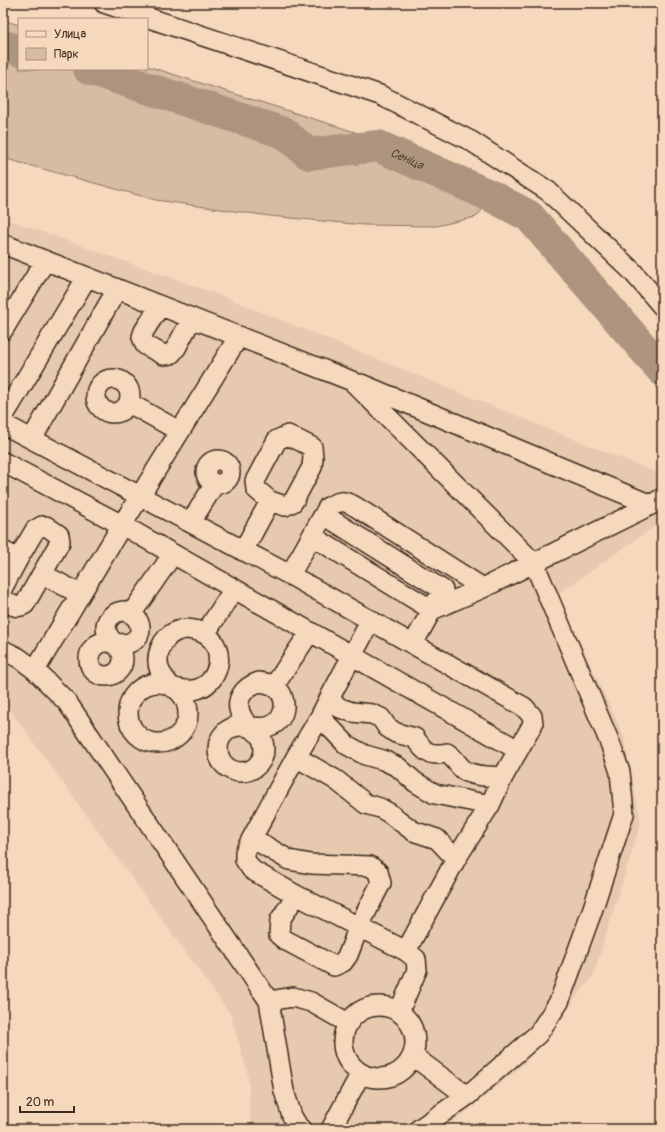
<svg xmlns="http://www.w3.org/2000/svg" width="665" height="1132" font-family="Pangolin,sans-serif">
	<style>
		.built { fill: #e6c9af }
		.green { fill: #d7bca3; stroke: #897360 }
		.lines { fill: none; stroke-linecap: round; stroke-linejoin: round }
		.river { stroke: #ac947e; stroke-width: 32 }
		.minor-casing { stroke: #3b2a1e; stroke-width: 22 }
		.minor { stroke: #f6d8bc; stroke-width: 19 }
		.labels { text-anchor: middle; stroke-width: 3; stroke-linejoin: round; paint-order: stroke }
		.water-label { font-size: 12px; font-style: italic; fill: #574436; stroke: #f6d8bc }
	</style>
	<rect width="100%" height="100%" fill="#f6d8bc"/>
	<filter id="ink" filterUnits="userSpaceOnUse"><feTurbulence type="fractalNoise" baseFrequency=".025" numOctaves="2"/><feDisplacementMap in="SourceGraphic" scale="8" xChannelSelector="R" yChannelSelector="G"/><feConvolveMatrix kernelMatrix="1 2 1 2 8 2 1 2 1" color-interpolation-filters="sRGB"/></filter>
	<g filter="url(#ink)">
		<path class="built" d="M3 218 222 296 662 475V521L558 594 624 737 641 822 593 976 523 1065 445 1129H251L248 1075 231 1015 3 700Z"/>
		<path class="green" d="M3 20 19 25V69H147V66L358 133 473 184 482 210 476 217 436 226 364 225 270 216 156 200 3 158Z"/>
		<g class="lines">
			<g class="river">
				<path d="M3 46 19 50"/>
				<path id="s1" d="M89 69 284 133 309 154 378 146 491 196 529 216 662 370"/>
			</g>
			<g class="minor-casing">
				<path id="minor" d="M104 3 380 95 471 141 548 191 632 271 662 306
					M3 244 352 381 534 563 610 743 620 772 624 814 591 914 559 1002 538 1034 467 1096 419 1129
					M160 306 144 331 142 337 145 345 164 355 171 354 176 348 192 318
					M3 330 45 261
					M96 396a17 17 0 1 1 34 0a17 17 0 1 1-34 0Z
					M361 384 651 505
					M129 403 179 431
					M3 417 87 277
					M3 424 290 575 524 707 532 716 533 724 503 777 490 805 456 859 406 951 296 895 252 870 245 860V852L252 838 296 757 320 717 329 699 371 620
					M32 439 117 289
					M206 472a12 12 0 1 1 24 0a12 12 0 1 1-24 0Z
					M3 462 122 525 518 750
					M324 515 443 590 413 644
					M191 522 214 485
					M312 536 432 610 483 588
					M3 551 18 559
					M243 551 270 501 256 489 255 481 277 440 288 435 312 447 313 457 312 467 293 502 285 506 270 501
					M42 574 80 594
					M290 575 328 507C341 500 344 500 356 507L483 588 651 505 662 498
					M3 587 18 559 35 530 42 526H46L59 535 60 542 25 604C16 610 11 604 3 599
					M122 611C142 613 147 637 129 643 123 645 118 643 113 643 112 640 109 637 108 635 102 623 111 613 122 611Z
					M132 613 173 554
					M187 629C193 630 199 630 205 634 228 648 220 686 193 690 186 691 178 689 171 687 167 682 163 677 160 671 154 656 162 637 177 631 180 630 184 629 187 629Z
					M205 634 234 589
					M89 659a17 17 0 1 1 34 0a17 17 0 1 1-34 0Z
					M3 650 19 658 35 670 67 702 269 1001 284 1091 292 1116 299 1128 301 1129
					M35 670 122 525 239 336
					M259 682C264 683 269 683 274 686 289 696 287 720 270 726 263 729 256 727 249 727 247 723 244 721 242 717 233 700 244 687 259 682Z
					M128 713a30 30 0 1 1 60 0a30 30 0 1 1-60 0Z
					M274 686 310 632
					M329 699 340 708 352 712 372 714 381 718 387 727 396 733 415 738C425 753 429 756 447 753 455 758 458 766 465 771 476 777 491 776 503 777
					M320 717 347 745 365 755 383 760 398 767 415 782 435 794 490 805
					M218 749a23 23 0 1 1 46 0a23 23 0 1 1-46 0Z
					M296 757 336 780 366 804 380 808 389 813 413 831 437 839 456 859
					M252 838 289 860 311 864 370 866 378 872 381 883 359 926 348 955 343 962 334 966 285 940 279 935 280 920 296 895
					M269 1001 293 997 311 1002 348 1023
					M343 1042a36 36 0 1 1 72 0a36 36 0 1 1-72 0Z
					M399 1012 417 970 416 959 406 951
					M413 1056 467 1096
					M331 1129 361 1073"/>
			</g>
			<use href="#minor" class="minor"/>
		</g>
	</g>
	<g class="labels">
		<g class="water-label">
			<text dy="4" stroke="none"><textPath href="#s1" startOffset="339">Сеніца</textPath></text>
		</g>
	</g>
	<rect width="665" height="1132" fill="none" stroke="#f6d8bc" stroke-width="16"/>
	<rect x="8" y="8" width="649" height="1116" fill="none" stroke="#3b2a1e" stroke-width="1.5" filter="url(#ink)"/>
	<rect x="18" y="18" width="130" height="52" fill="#f6d8bc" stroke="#ab927d"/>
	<rect x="26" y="31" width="20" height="6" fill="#f6d8bc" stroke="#ab927d"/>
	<text x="54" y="38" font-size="12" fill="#3b2a1e">Улица</text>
	<rect x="26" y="48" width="20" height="12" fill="#d7bca3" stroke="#ab927d"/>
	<text x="54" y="58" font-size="12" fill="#3b2a1e">Парк</text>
	<path d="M20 1106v6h54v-6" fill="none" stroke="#3b2a1e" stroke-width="2"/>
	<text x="26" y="1106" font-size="12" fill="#3b2a1e" stroke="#f6d8bc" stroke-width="3" paint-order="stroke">20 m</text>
</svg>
